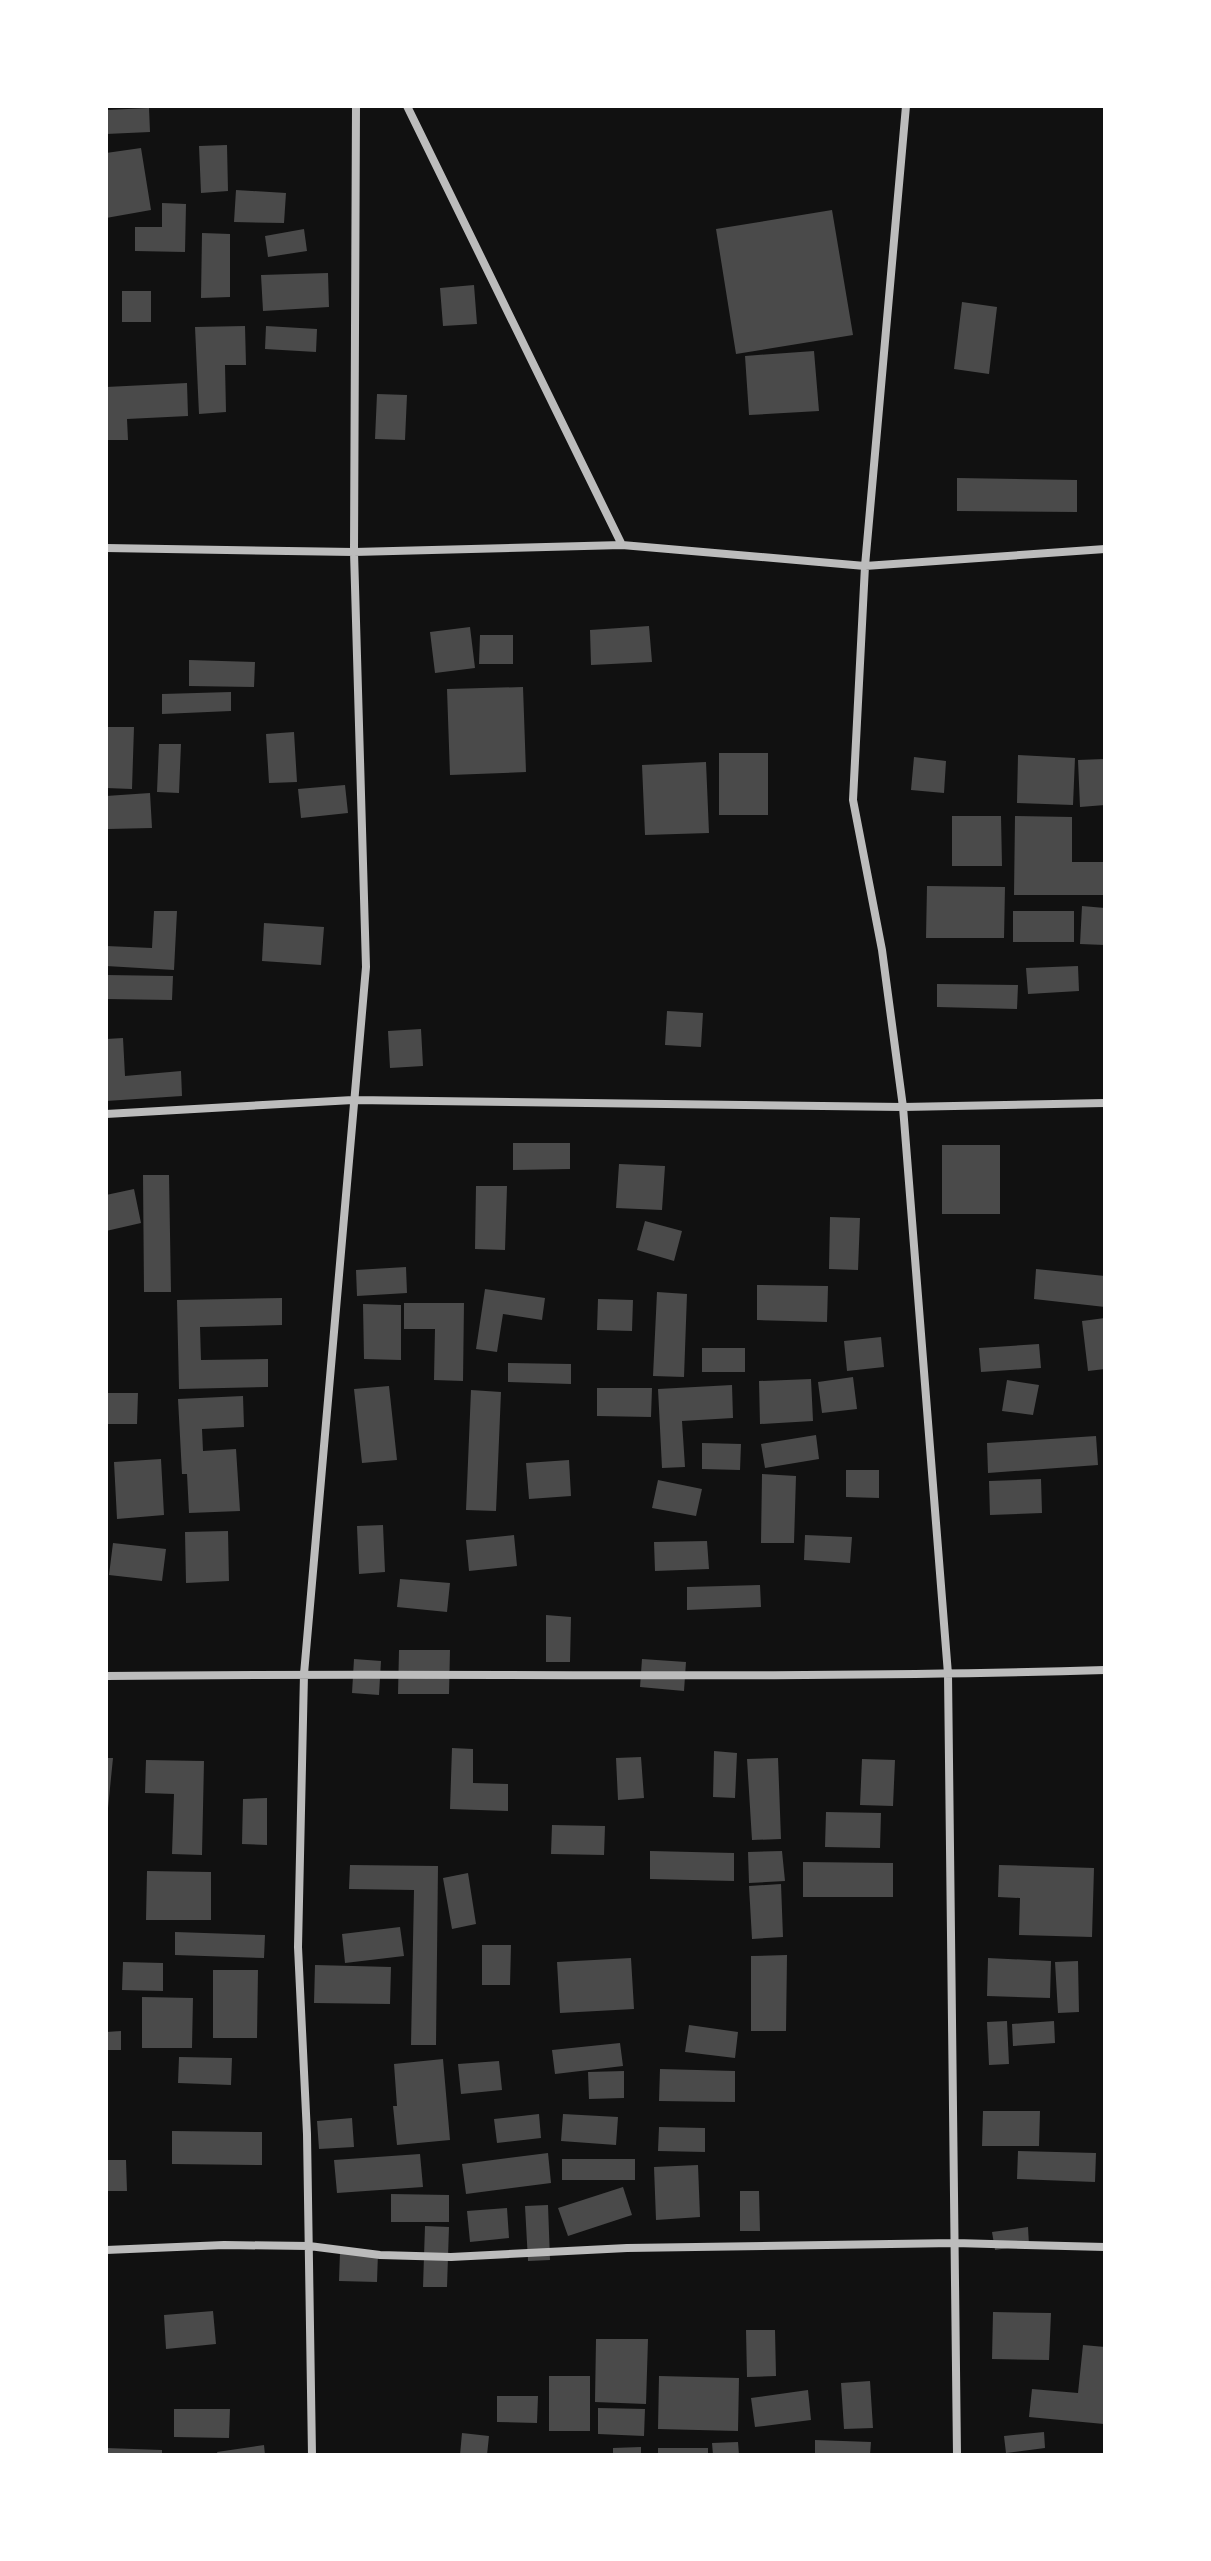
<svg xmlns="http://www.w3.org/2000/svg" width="1211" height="2561" font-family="'Zilla Slab',serif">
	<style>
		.building { fill: #4a4a4a }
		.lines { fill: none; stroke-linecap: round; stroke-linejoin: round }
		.minor { stroke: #bcbcbc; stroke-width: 8 }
	</style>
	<rect width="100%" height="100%" fill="#111"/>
	<path class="building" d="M149 108 150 132 106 134V110Z
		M227 145 228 191 201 193 199 146Z
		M141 148 151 210 106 218V153Z
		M236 190 286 193 284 223 234 222Z
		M162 203 186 204 185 252 135 251V227H162Z
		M832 210 853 335 736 354 716 229Z
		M304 229 307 251 268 257 265 236Z
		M202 233 230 234V297L201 298Z
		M328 273 329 307 263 311 261 275Z
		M474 285 477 324 443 326 440 288Z
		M122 291H151V322H122Z
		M962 302 997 307 989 374 954 369Z
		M245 326 246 365H225L226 412 199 414 195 327Z
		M266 326 317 329 316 352 265 349Z
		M814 351 819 411 749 415 745 356Z
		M187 383 188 416 127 419 128 440H106V387Z
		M377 394 407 395 405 440 375 439Z
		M957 478 1077 480V512L957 511Z
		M649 626 652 662 591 665 590 630Z
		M470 627 475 668 435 673 430 632Z
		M480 635H513V664H479Z
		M189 660 255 662 254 687 189 686Z
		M523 687 526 772 450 775 447 689Z
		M231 692V711L162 714V694Z
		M108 727H134L132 789 106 788Z
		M294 732 297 782 269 783 266 734Z
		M159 744H181L179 793 157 792Z
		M719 753H768V815H719Z
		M1018 755 1075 758 1073 805 1017 803Z
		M914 757 946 761 944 793 911 790Z
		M1104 759 1105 805 1080 807 1078 760Z
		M706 762 709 833 645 835 642 765Z
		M345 785 348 813 301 818 298 789Z
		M150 793 152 828 108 829 106 796Z
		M952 816H1001L1002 866H952Z
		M1015 816 1072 817V862H1105L1104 895H1014Z
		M927 886 1005 887 1004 938H926Z
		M1082 906 1105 908V945L1080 944Z
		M154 911H177L174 970 106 966V946L152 948Z
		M1013 911H1074V942H1013Z
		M264 923 324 927 321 965 262 961Z
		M1078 966 1079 991 1028 994 1026 968Z
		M106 975 173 976 172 1000 106 999Z
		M937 984 1018 985 1017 1009 937 1007Z
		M667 1011 703 1013 701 1047 665 1045Z
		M421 1029 423 1066 390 1068 388 1031Z
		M123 1038 125 1076 181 1071 182 1096 106 1101V1039Z
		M513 1143H570V1169L513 1170Z
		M942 1145H1000V1214H942Z
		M619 1164 665 1166 662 1210 616 1208Z
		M143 1175H169L171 1292H144Z
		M476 1186H507L505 1250 475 1249Z
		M134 1189 141 1223 106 1231V1195Z
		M830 1217 860 1218 858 1270 829 1269Z
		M645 1221 682 1231 674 1261 637 1250Z
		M406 1267 407 1293 357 1296 356 1270Z
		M1036 1269 1105 1276V1307L1034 1299Z
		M757 1285 828 1286 827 1322 757 1320Z
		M485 1289 545 1298 542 1320 503 1314 497 1352 476 1349Z
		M657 1292 687 1294 684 1377 653 1376Z
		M282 1298V1325L200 1327 201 1360 268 1359V1387L179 1389 177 1300Z
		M598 1299 633 1300 632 1331 597 1330Z
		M404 1303H464L463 1381 434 1380 435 1329H404Z
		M363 1304 401 1305V1360L364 1359Z
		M1105 1318V1369L1088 1371 1082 1321Z
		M881 1337 884 1367 847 1371 844 1341Z
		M1039 1344 1041 1368 981 1372 979 1348Z
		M702 1348H745V1372H702Z
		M508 1363 571 1364V1384L508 1382Z
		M853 1377 857 1409 822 1413 818 1382Z
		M811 1379 813 1421 760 1424 759 1381Z
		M1007 1380 1039 1385 1033 1415 1002 1411Z
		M732 1385 733 1418 682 1421 685 1467 662 1468 658 1389Z
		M389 1386 397 1460 362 1463 354 1389Z
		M597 1388H652L651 1417 597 1416Z
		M471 1390 501 1392 496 1511 466 1510Z
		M106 1393H138L137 1424H106Z
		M243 1396 244 1427 202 1429 203 1451 236 1449 240 1511 189 1513 187 1474H182L178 1399Z
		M816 1435 819 1459 765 1468 761 1444Z
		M1096 1436 1098 1465 988 1473 987 1443Z
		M702 1443 741 1444 740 1470 702 1469Z
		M161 1459 164 1515 117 1519 114 1462Z
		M569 1460 571 1496 529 1499 526 1463Z
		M846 1470H879V1498L846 1497Z
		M762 1474 796 1476 794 1543H761Z
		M1041 1479 1042 1513 990 1515 989 1481Z
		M658 1480 702 1489 696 1516 652 1508Z
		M383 1525 385 1572 359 1574 357 1526Z
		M228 1531 229 1581 186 1583 185 1532Z
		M514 1535 517 1566 469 1571 466 1540Z
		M805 1535 852 1537 850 1563 804 1560Z
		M707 1541 709 1569 655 1571 654 1542Z
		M113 1543 166 1549 162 1581 109 1575Z
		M400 1579 450 1583 447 1612 397 1607Z
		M760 1585 761 1607 687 1610V1587Z
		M546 1615 571 1617 570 1662H546Z
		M399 1650H450L449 1694H398Z
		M354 1659 381 1661 379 1695 352 1693Z
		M642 1659 686 1662 684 1691 640 1687Z
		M452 1748 473 1749V1783L508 1784V1811L450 1809Z
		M714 1751 737 1753 735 1798 713 1797Z
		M641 1757 644 1798 618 1800 616 1758Z
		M106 1758H113L108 1808H106Z
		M778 1758 781 1839 752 1840 747 1759Z
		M862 1759 895 1760 893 1806 860 1805Z
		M146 1760 204 1761 202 1855 172 1854 174 1794 145 1793Z
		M267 1798V1845L242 1844 243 1799Z
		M826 1812 881 1813 880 1848 825 1847Z
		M552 1825 605 1826 604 1855 551 1854Z
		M650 1851 734 1853V1881L650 1879Z
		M782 1851 785 1881 749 1883 748 1852Z
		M803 1862 893 1863V1897H803Z
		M350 1865 438 1866 436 2045H411L414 1890 349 1889Z
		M999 1865 1094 1868 1092 1937 1019 1935 1020 1898 998 1897Z
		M147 1871 211 1872V1920H146Z
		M468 1873 476 1924 452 1929 443 1878Z
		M781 1884 783 1937 752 1939 749 1886Z
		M400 1927 404 1956 345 1963 342 1934Z
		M175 1932 265 1935 264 1958 175 1955Z
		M482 1945H511L510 1985H482Z
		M787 1955 786 2031H751V1956Z
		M631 1958 634 2009 560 2013 557 1962Z
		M988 1958 1051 1961 1050 1998 987 1996Z
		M1078 1961 1079 2012 1058 2013 1055 1962Z
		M123 1962 163 1963V1991L122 1990Z
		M315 1965 391 1967 390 2004 314 2003Z
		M213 1970H258L257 2038H213Z
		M142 1997 193 1998 192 2048H142Z
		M1007 2021 1009 2064 989 2065 987 2022Z
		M1054 2021 1055 2043 1013 2046 1012 2024Z
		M689 2025 738 2032 735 2058 685 2052Z
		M121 2031V2050H106V2032Z
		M620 2043 623 2066 555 2074 552 2050Z
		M179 2057 232 2058 231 2085 178 2083Z
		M443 2059 450 2140 397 2145 393 2106H397L394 2064Z
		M499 2061 502 2090 461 2094 458 2064Z
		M660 2069 735 2071V2102L659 2101Z
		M624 2071V2098L589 2099 588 2072Z
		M983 2111H1040L1039 2146H982Z
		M539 2114 541 2138 497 2143 494 2119Z
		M563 2114 618 2117 616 2145 561 2141Z
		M352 2118 354 2147 319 2149 317 2121Z
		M659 2127 705 2128V2152L658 2151Z
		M172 2131 262 2132V2165L172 2164Z
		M1018 2151 1096 2153 1095 2182 1017 2179Z
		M548 2153 551 2183 466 2194 462 2164Z
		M420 2154 423 2187 337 2193 334 2160Z
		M562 2159H635V2180H562Z
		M106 2160H126L127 2191H106Z
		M698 2165 700 2217 656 2220 654 2167Z
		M623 2187 632 2215 568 2236 558 2208Z
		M740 2191H759L760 2231H740Z
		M391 2194 449 2195V2222H391Z
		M548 2205 550 2260 528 2261 525 2206Z
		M507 2208 509 2238 470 2242 467 2211Z
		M425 2226 449 2227 447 2287H423Z
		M1028 2227 1029 2245 995 2250 992 2232Z
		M340 2252 378 2253 377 2282 339 2281Z
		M213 2311 216 2344 166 2349 164 2315Z
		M993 2312 1051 2313 1049 2360 992 2359Z
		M746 2330H775L776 2376 747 2377Z
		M596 2339H648L646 2404 595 2402Z
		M1083 2345 1105 2347 1104 2424 1029 2417 1032 2389 1078 2393Z
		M549 2376H590V2431H549Z
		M659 2376 739 2378 738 2431 658 2429Z
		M870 2381 873 2428 844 2429 841 2383Z
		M808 2390 811 2420 755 2427 751 2398Z
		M497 2396H538L537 2423 497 2422Z
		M598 2408 645 2409 644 2436 598 2434Z
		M174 2409H230L229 2438 174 2437Z
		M1044 2432 1045 2448 1006 2453 1004 2436Z
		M462 2433 489 2436 487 2455H460Z
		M815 2440 871 2442 870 2455H815Z
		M738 2442 739 2455H713L712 2443Z
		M264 2445 265 2455H218L217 2452Z
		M641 2447V2455H613V2448Z
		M106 2448 162 2450V2455H106Z
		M658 2448H708V2455H658Z"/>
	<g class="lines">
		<path class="minor" d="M407 106 622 545
			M906 106 865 566 853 800 882 950 903 1107 948 1674 957 2455
			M106 548 354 552 622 545 865 566 1105 549
			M106 1114 353 1100 903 1107 1105 1103
			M106 1676C439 1672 772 1680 1105 1670
			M106 2250 224 2245 309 2246 380 2255 451 2257 627 2248 955 2243 1105 2247
			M312 2455 307 2134 298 1947 304 1674 366 967 354 552 356 106"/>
	</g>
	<rect width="1211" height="2561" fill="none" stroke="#ffffff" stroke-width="216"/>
</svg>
